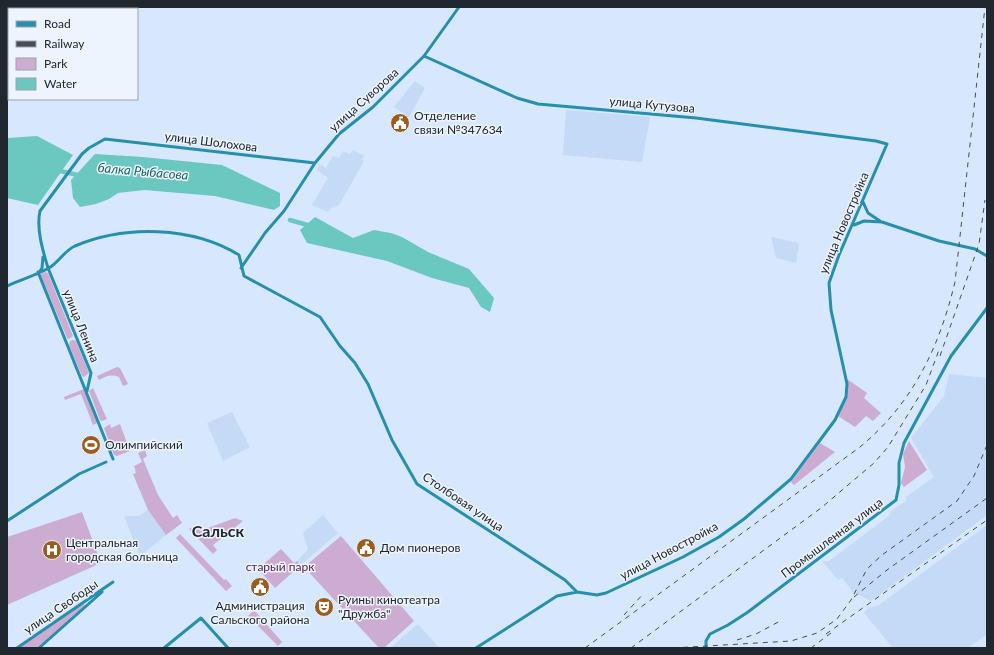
<svg xmlns="http://www.w3.org/2000/svg" width="994" height="655" font-family="Lato,sans-serif">
	<style>
		.built { fill: #c5daf6 }
		.green { fill: #ccadd1 }
		.water { fill: #6bc8c0 }
		.lines { fill: none; stroke-linecap: round; stroke-linejoin: round }
		.river { stroke: #6bc8c0; stroke-width: 4.5 }
		.secondary { stroke: #268fad; stroke-width: 3 }
		.rail { stroke: #454d58; stroke-width: 1; stroke-dasharray: 5 5; stroke-linecap: butt }
		.labels { text-anchor: middle; stroke-width: 3; stroke-linejoin: round; paint-order: stroke }
		.street-label { font-size: 12px; fill: #21272f; stroke: #edf4fd }
		.poi-label { font-size: 12px; fill: #21272f; stroke: #edf4fd; text-anchor: start }
		.park-label { font-size: 12px; fill: #501a5a; stroke: #edf4fd }
		.water-label { font-size: 13px; font-style: italic; fill: #196560; stroke: #edf4fd }
		.district-label { font-size: 16px; font-weight: bold; fill: #21272f; stroke: #edf4fd }
	</style>
	<rect width="100%" height="100%" fill="#d6e7fe"/>
	<path class="built" d="M415 81 425 88 409 117 394 107Z
		M566 110 650 117 642 162 563 155Z
		M353 150 364 156 362 160 364 161 339 205 334 208 332 207 328 212 312 205 328 178 317 170 319 164 326 168 333 156 339 158 343 151 350 154Z
		M771 237 799 243 796 263 776 258Z
		M949 374 987 378V515L871 601 853 592 842 578 838 580 822 561H829L890 515 891 511 906 501V497L934 477 911 438 944 396Z
		M232 412 250 447 223 461 207 423Z
		M148 510 166 535 140 556 124 516H139Z
		M323 515 338 533 301 565 297 561 308 549 303 533Z
		M987 525V634L968 648H893L864 613 868 608 879 605Z
		M418 624 439 648H390Z"/>
	<path class="green" d="M45 272 48 273 73 336 69 339 67 338 41 276V274Z
		M73 340 76 341 89 373 84 377 82 376 69 345 70 341Z
		M117 367 120 368 128 384 123 386 119 377C111 374 106 376 99 380L97 376Z
		M847 379 867 393 864 398 881 413 873 421 866 416 855 427 838 416 847 396Z
		M93 388 107 419 102 421 100 420 89 391Z
		M84 389 97 423 93 425 81 394 65 400 64 397Z
		M110 424 111 428 120 424 130 451 117 456 114 455 104 428Z
		M909 441 927 470 904 487 901 483 905 467 903 454Z
		M820 443 835 452 794 485 791 482Z
		M145 450 147 456 143 459 158 495 173 518 177 515 182 523 166 535 148 510 133 474 136 473 134 466 142 462 138 453Z
		M82 512 101 563 7 605V537Z
		M235 518 243 521 213 545 217 550 213 554 189 529 197 525 200 531Z
		M180 534 224 580 226 579 232 586 226 591 176 538Z
		M341 536 414 621 384 648H379L304 567Z
		M281 549 294 563 297 561 301 565 275 588 258 569Z
		M83 603 86 607 39 648H17Z
		M254 610 282 642 278 646 248 616Z"/>
	<path class="water" d="M7 7H114L113 9H9V99H11L7 101Z
		M37 136 73 155 38 205 7 198V138Z
		M95 154 143 157 222 165 280 193V206L274 210 215 196 144 190 118 193 109 199 96 204 80 207 73 198 71 180Z
		M315 217 353 238 374 230 391 233 402 237 428 252 469 269 494 298 490 312 481 307 469 288 432 278 387 261 307 243 300 230Z"/>
	<g class="lines">
		<path class="river" d="M56 170 82 176
			M290 220 311 226"/>
		<path class="secondary" d="M424 56 517 98 538 104 696 118 876 141 887 144 839 255 829 283 831 310 847 384 846 397 835 420 791 479 744 519 719 537 683 557 606 593 597 595 577 592 557 596 476 648
			M863 202 868 213 880 221
			M854 225 864 221 882 222 939 241 975 249 987 256
			M241 268 265 233 284 211 315 163 339 134 373 107 424 56 459 7
			M40 271 42 268 43 257
			M38 272 113 459
			M7 286C21 280 36 275 49 268 59 262 64 251 75 246 125 225 192 226 239 255L244 276 320 317 340 346 355 363 368 384 392 440 417 484 565 580 577 592
			M87 391 91 373 48 268C43 251 36 229 40 211L82 154 89 148 105 139 315 163
			M7 521 79 474 106 462
			M17 648 113 582
			M39 648 102 592
			M164 648 201 618 228 648
			M706 648V641L710 634 728 625 748 612 896 500 899 485V463L904 443 951 356 987 308"/>
		<path class="rail" d="M940 356 979 244 985 200
			M854 597 887 570 987 498
			M624 615 644 593
			M826 634 987 520
			M737 640 756 634 782 620
			M585 648 860 447C913 403 939 348 955 282L985 7
			M631 648 821 508 874 463 888 447 926 385 939 350
			M673 648 791 641 817 633 837 619 851 600 867 569 882 555 957 501 974 476 987 445
			M811 648 831 633"/>
	</g>
	<defs>
		<g id="civic-disc" transform="scale(1)"><circle r="9.5" fill="#995d20" stroke="#edf4fd"/><path d="M-.6-6.5H3V-4.5H.6V-3L4-1V1h2V6H-6V1h2V-1L-.6-3ZM-1.2 2.5V6h2.4V2.5Z" fill="#fff"/></g>
		<g id="stadium-disc" transform="scale(1)"><circle r="9.5" fill="#995d20" stroke="#edf4fd"/><path d="M0-5a6.5 5 0 1 0 0 10a6.5 5 0 1 0 0-10ZM-3.5-1.8h7v3.6h-7Z" fill="#fff"/></g>
		<g id="hospital-disc" transform="scale(1)"><circle r="9.5" fill="#995d20" stroke="#edf4fd"/><path d="M-5-5h3v3.5h4V-5h3V5h-3V1.5h-4V5h-3Z" fill="#fff"/></g>
		<g id="theatre-disc" transform="scale(1)"><circle r="9.5" fill="#995d20" stroke="#edf4fd"/><path d="M-5-5.5Q0-4 5-5.5V0Q5 5 0 6Q-5 5-5 0ZM-3.3-2.5H-1v1.5H-3.3ZM1-2.5H3.3v1.5H1ZM-2.8 1Q0 5.5 2.8 1Z" fill="#fff"/></g>
	</defs>
	<g fill-rule="evenodd">
		<use href="#civic-disc" x="400" y="123"/>
		<use href="#stadium-disc" x="91" y="445"/>
		<use href="#civic-disc" x="366" y="548"/>
		<use href="#hospital-disc" x="52" y="550"/>
		<use href="#civic-disc" x="260" y="587"/>
		<use href="#theatre-disc" x="324" y="607"/>
	</g>
	<g class="labels">
		<g class="street-label">
			<text transform="translate(364 100) rotate(-42)" y="4">улица Суворова</text>
			<text transform="translate(652 105) rotate(5)" y="4">улица Кутузова</text>
			<text transform="translate(211 142) rotate(7)" y="4">улица Шолохова</text>
			<text transform="translate(844 223) rotate(-67)" y="4">улица Новостройка</text>
			<text transform="translate(81 326) rotate(68)" y="4">улица Ленина</text>
			<text transform="translate(463 502) rotate(34)" y="4">Столбовая улица</text>
			<text transform="translate(832 538) rotate(-37)" y="4">Промышленная улица</text>
			<text transform="translate(669 551) rotate(-28)" y="4">улица Новостройка</text>
			<text transform="translate(61 607) rotate(-34)" y="4">улица Свободы</text>
		</g>
		<g class="poi-label">
			<text x="414" y="120">Отделение<tspan x="414" dy="14">связи №347634</tspan></text>
			<text x="105" y="449">Олимпийский</text>
			<text x="66" y="547">Центральная<tspan x="66" dy="14">городская больница</tspan></text>
			<text x="380" y="552">Дом пионеров</text>
			<text x="338" y="604">Руины кинотеатра<tspan x="338" dy="14">"Дружба"</tspan></text>
			<text x="260" y="610" text-anchor="middle">Администрация<tspan x="260" dy="14">Сальского района</tspan></text>
		</g>
		<g class="park-label">
			<text x="280" y="571">старый парк</text>
		</g>
		<g class="water-label">
			<text transform="translate(143 171) rotate(5)" y="5">балка Рыбасова</text>
		</g>
		<g class="district-label">
			<text x="218" y="537">Сальск</text>
		</g>
	</g>
	<rect width="994" height="655" fill="none" stroke="#21272f" stroke-width="16"/>
	<rect x="8" y="8" width="130" height="92" fill="#edf4fd" stroke="#9ba2ab"/>
	<rect x="16" y="21" width="20" height="6" fill="#268fad" stroke="#9ba2ab"/>
	<text x="44" y="28" font-size="12" fill="#21272f">Road</text>
	<rect x="16" y="41" width="20" height="6" fill="#454d58" stroke="#9ba2ab"/>
	<text x="44" y="48" font-size="12" fill="#21272f">Railway</text>
	<rect x="16" y="58" width="20" height="12" fill="#ccadd1" stroke="#9ba2ab"/>
	<text x="44" y="68" font-size="12" fill="#21272f">Park</text>
	<rect x="16" y="78" width="20" height="12" fill="#6bc8c0" stroke="#9ba2ab"/>
	<text x="44" y="88" font-size="12" fill="#21272f">Water</text>
</svg>
